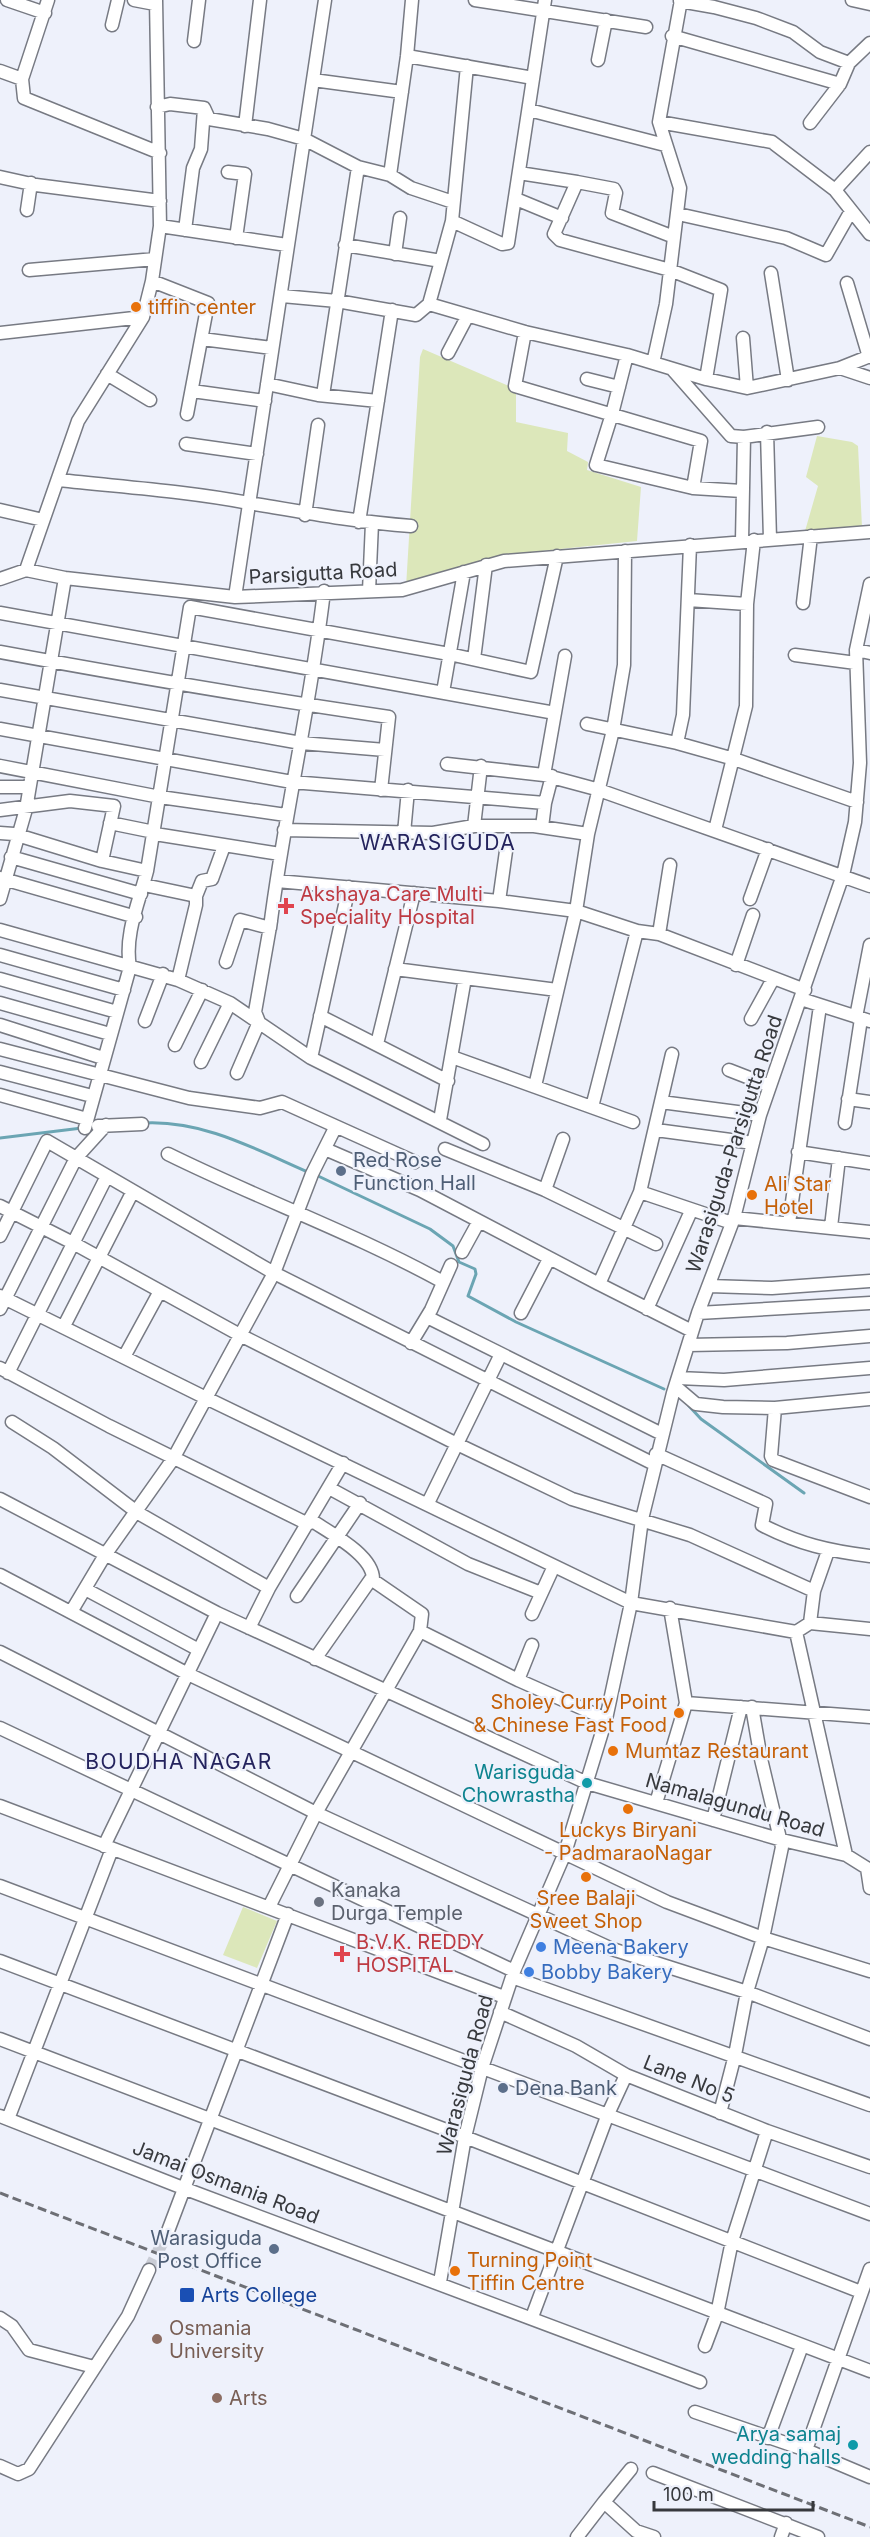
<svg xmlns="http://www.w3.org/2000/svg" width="870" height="2537" font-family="Inter,sans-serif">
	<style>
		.green { fill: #dce7ba }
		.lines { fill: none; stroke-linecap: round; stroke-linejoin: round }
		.stream { stroke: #6ba5b3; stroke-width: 3 }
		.minor-tunnel { stroke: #c9ccd5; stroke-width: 12; stroke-dasharray: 12 6; stroke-linecap: butt }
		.minor-casing { stroke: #777a83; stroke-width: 15 }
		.minor { stroke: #fff; stroke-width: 12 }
		.rail { stroke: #6d6f75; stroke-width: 3; stroke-dasharray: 9 4.5; stroke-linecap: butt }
		.food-dot { fill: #e8710a; stroke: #eef1fb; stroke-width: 2 }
		.health-dot { fill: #e0444e; stroke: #eef1fb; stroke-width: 2 }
		.service-dot { fill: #5c6f8a; stroke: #eef1fb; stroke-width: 2 }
		.culture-dot { fill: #0f9aa8; stroke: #eef1fb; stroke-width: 2 }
		.worship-dot { fill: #6b7280; stroke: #eef1fb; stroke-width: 2 }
		.shop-dot { fill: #3f7fe0; stroke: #eef1fb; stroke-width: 2 }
		.transit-dot { fill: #1a4fb4; stroke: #eef1fb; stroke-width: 2 }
		.education-dot { fill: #8d6e63; stroke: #eef1fb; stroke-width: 2 }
		.labels { text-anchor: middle; stroke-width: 4.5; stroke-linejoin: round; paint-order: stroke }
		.food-label { font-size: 20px; fill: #c56008; stroke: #eef1fb; text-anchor: start }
		.street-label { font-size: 20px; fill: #37393d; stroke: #eef1fb }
		.health-label { font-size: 20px; fill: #be3a42; stroke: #eef1fb; text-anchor: start }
		.service-label { font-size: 20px; fill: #4e5e75; stroke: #eef1fb; text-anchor: start }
		.culture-label { font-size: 20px; fill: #0d838f; stroke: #eef1fb; text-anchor: end }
		.worship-label { font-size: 20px; fill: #5b616d; stroke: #eef1fb; text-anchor: start }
		.shop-label { font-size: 20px; fill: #366cbe; stroke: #eef1fb; text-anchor: start }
		.transit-label { font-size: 20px; fill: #164399; stroke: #eef1fb; text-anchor: start }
		.education-label { font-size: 20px; fill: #785e54; stroke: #eef1fb; text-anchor: start }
		.neighbourhood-label { font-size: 21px; letter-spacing: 1.5px; fill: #24235d; stroke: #eef1fb }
	</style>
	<rect width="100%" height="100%" fill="#eef1fb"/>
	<path class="green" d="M423 349 516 389V422L568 433 567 451 588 462 587 470 641 487 637 541 502 555 406 587 420 357Z
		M817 436 852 442 858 446 862 527 805 531 818 486 806 477Z
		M243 1907 277 1921 257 1968 223 1955Z"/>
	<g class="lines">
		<path class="stream" d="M144 1123C203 1120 255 1149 308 1172
			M0 1138 82 1128
			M316 1175 430 1229 453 1246 459 1262 475 1269 476 1274 468 1296 516 1322 664 1389
			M689 1406 701 1419 804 1493"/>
		<path class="minor-tunnel" d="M149 2270 168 2231"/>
		<g class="minor-casing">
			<path id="minor" d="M7 0 45 13
				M48 0 22 79 24 98 160 153
				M134 0 155 4
				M475 0 646 27
				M852 0 870 4
				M680 1 714 7 756 18 793 32 820 52 849 63
				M112 25 118 0
				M672 36 840 84
				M194 41 199 0
				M407 56 533 78
				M598 60 606 20
				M0 71 22 79
				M313 80 402 92
				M157 107 170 104 204 108 209 119 268 129 304 139 358 167 390 175 411 188 453 202
				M529 110 665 145
				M659 122 772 142 835 190 870 234
				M810 123 840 84 849 63 870 43
				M245 126 260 0
				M228 172 245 174 236 238
				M519 173 577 182 554 234 560 240 670 270 721 290 706 379
				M390 175 407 56 412 0
				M0 177 36 185 160 201
				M577 182 614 189 616 193 612 213 674 237
				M835 190 870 152
				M516 199 562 218
				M27 210 31 183
				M678 214 786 238 826 255 851 211
				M452 221 502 244 508 243 545 0
				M160 226 287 245
				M185 230 193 168 201 149 204 109
				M345 245 441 261 452 221 467 66
				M395 254 400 218
				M29 270 155 259
				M771 273 788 380
				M152 281 208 303 187 414
				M847 283 869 357
				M282 296 337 301 416 315 429 304 525 332 627 355 706 379 747 388 840 368 870 378
				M429 304 441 261
				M525 332 515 386 701 441 693 488
				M0 333 143 317
				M743 338 747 388
				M202 339 272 348
				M448 353 467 317
				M627 355 612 414 596 465 693 488 742 491
				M653 363 666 304 680 188 659 122 681 0
				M840 368 870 356
				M673 370 731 436 744 437 818 427
				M107 374 150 400
				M587 379 619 387
				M267 384 318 395 378 401
				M192 391 265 401
				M323 395 358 167
				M767 432 770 539
				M186 444 257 454
				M59 480C122 487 186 491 249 503 303 512 356 522 411 526
				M0 510 43 520
				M305 515 318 425
				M359 522 392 310
				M742 541 744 437
				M26 570 65 578 235 597 402 590 504 561 870 532
				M0 579 26 570 78 421 143 317 152 281 160 226 156 0
				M369 591 372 523
				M235 597 325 0
				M688 600 747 604
				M803 603 811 536
				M0 613 555 713
				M856 650 870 653
				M0 652C130 676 259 698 389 717L381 790
				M795 655 856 663
				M474 659 486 565
				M0 690 301 743 385 750
				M443 692 464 572
				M587 724 677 743 734 759 857 802
				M0 729 292 782 545 803 552 776
				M677 743 683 715 690 545
				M447 764 544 775 596 789 870 886
				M0 766 160 797 286 815
				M544 775 565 656
				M0 787H29
				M0 810 70 801 114 806 102 861
				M110 823 154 832
				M474 826 481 766
				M542 827 545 803
				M284 830 433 833 474 826H534L588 834
				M715 830 746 706 747 604 754 540
				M0 833 14 834 102 861 147 871 190 607 449 654 531 672 557 556
				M404 833 408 790
				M155 834 280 854
				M11 857 141 894
				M0 878 136 917
				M277 881 499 901 576 911 637 931 659 934 805 990
				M144 885 196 896 202 881 212 879 224 846
				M0 899 26 809 65 578
				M750 899 768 849
				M499 901 506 851
				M0 930 178 980 230 1003 311 1058 483 1144
				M659 934 670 865
				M0 955 124 990
				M226 962 240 920 270 928C284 815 311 705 324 591
				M736 965 753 915
				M395 969 557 990
				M0 979 117 1012
				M178 980 196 905V896
				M801 999 870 1021
				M0 1003 110 1034
				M320 1016 448 1081
				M856 1017 870 945
				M751 1019 773 979
				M145 1021 163 974
				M0 1025 103 1058
				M377 1044 414 893
				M175 1045 202 990
				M0 1049 189 1098 260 1108 282 1102 415 1162
				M452 1057 633 1122
				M311 1058 349 887
				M201 1062 230 1003
				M729 1070 770 1086
				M0 1072 92 1096
				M237 1073 259 1022 255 1012 271 921
				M535 1086 576 911 588 834 613 730 624 665 625 551
				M0 1095 87 1119
				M848 1099 870 1102
				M661 1102 760 1115
				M592 1107 637 931
				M440 1120 465 978
				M845 1123 861 1019
				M98 1126 142 1124
				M85 1128 130 967C124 935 139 902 147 871
				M656 1130 753 1143
				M325 1149 420 1190 599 1284
				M445 1149 545 1190 656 1244
				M798 1152 870 1163
				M168 1154C259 1199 354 1233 443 1282
				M545 1190 563 1139
				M640 1192 672 1054
				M0 1206 73 1243 240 1335 457 1444 572 1499 690 1535 814 1591
				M734 1218 870 1232
				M789 1223 820 1006
				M831 1227 839 1158
				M0 1236 47 1141 274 1273 654 1464
				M462 1252 479 1221
				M709 1286 772 1288 870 1281
				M0 1296 206 1398 631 1603 796 1632 846 1855
				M0 1309 76 1158 106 1125
				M647 1309 691 1211
				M521 1313 549 1259
				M698 1313 870 1303
				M427 1317 662 1434
				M64 1326 132 1193
				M692 1331 599 1284 640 1192 732 1223
				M411 1343 431 1310 451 1265
				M688 1345 787 1343 870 1336
				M124 1357 160 1291
				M0 1368 109 1426 308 1524
				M8 1373 107 1176
				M678 1378 724 1380 870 1368
				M676 1387 696 1404 723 1407 775 1408 870 1399
				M775 1408 771 1456 773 1460 870 1497
				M12 1422 53 1448 138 1513 269 1588
				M656 1454 766 1504 762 1525C799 1544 829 1551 870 1556
				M329 1488 468 1564 541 1593
				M0 1499 217 1613 587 1783 782 1840 846 1855 870 1870
				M428 1503 501 1354
				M311 1520C330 1533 373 1555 373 1579
				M0 1575 188 1674 667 1902 763 1938 870 1971
				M85 1589 199 1650
				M297 1596 360 1503
				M71 1612 105 1555 173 1459 274 1273 312 1174 335 1128
				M532 1614 554 1566
				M810 1623 814 1591 828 1551
				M249 1628 269 1588 343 1463
				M796 1632 810 1623 870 1629
				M0 1652 316 1813 612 1949 747 1992 870 2039
				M315 1659 371 1579 422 1614 420 1631
				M518 1680 532 1645
				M686 1703 870 1717
				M0 1728 514 1971
				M656 1803 686 1703 670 1608
				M0 1806 504 1997
				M713 1820 741 1707
				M104 1846 217 1613
				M867 1868 870 1888
				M0 1886 870 2214
				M269 1907 316 1813 420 1631 518 1680 606 1719
				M0 1961 465 2137 861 2292
				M512 1977 870 2105
				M500 2012 576 2046 626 2075 767 2131 870 2167
				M0 2039 870 2371
				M720 2113 735 2055 747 1992 763 1938 782 1847 761 1759 752 1707
				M0 2116 183 2188 700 2382
				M8 2119 112 1849
				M168 2231 288 1914
				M440 2282 465 2137 482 2068 514 1971 565 1853 606 1719 631 1603 642 1519 673 1393 698 1313 734 1218 760 1115 843 875 855 822 860 763 856 650 870 584
				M532 2317 608 2114 626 2075
				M0 2318 12 2326 29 2350 94 2367
				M705 2346 717 2314 732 2241 767 2131
				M695 2412 806 2450 870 2269
				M768 2438 802 2346
				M806 2450 870 2477
				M0 2466 18 2474 29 2469 128 2316 149 2270
				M631 2469 604 2502 636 2531 654 2537
				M653 2473 818 2537
				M577 2537 604 2502
				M781 2537 786 2523"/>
		</g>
		<use href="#minor" class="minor"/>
		<path class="rail" d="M0 2193 870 2527"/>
	</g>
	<g class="food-dot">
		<circle cx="136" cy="307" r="6"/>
		<circle cx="752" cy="1195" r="6"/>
		<circle cx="679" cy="1713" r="6"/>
		<circle cx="613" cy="1751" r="6"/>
		<circle cx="628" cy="1809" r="6"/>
		<circle cx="586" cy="1877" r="6"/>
		<circle cx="455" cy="2271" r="6"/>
	</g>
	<g class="health-dot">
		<path d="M283 897h6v6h6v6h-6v6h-6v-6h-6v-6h6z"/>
		<path d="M339 1945h6v6h6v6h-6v6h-6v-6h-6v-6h6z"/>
	</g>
	<g class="service-dot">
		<circle cx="341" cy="1171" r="6"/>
		<circle cx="503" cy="2088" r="6"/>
		<circle cx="274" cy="2249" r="6"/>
	</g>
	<g class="culture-dot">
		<circle cx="587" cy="1783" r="6"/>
		<circle cx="853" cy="2445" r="6"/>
	</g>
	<circle class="worship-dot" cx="319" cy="1902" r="6"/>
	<g class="shop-dot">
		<circle cx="541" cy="1947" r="6"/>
		<circle cx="529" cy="1972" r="6"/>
	</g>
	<rect class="transit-dot" x="179" y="2287" width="16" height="16" rx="3"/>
	<g class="education-dot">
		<circle cx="157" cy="2339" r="6"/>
		<circle cx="217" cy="2398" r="6"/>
	</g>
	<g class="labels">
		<g class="food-label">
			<text x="148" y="314">tiffin center</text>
			<text x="764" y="1191">Ali Star<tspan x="764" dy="23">Hotel</tspan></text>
			<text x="667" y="1709" text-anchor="end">Sholey Curry Point<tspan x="667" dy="23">&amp; Chinese Fast Food</tspan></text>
			<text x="625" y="1758">Mumtaz Restaurant</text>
			<text x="628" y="1837" text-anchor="middle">Luckys Biryani<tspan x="628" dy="23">- PadmaraoNagar</tspan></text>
			<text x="586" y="1905" text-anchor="middle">Sree Balaji<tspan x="586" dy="23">Sweet Shop</tspan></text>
			<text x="467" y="2267">Turning Point<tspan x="467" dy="23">Tiffin Centre</tspan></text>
		</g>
		<g class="street-label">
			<text transform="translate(323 573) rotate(-3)" y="7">Parsigutta Road</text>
			<text transform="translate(734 1144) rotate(-72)" y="7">Warasiguda-Parsigutta Road</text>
			<text transform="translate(735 1805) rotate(16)" y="7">Namalagundu Road</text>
			<text transform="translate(465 2075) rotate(-75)" y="7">Warasiguda Road</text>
			<text transform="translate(689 2079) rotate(22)" y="7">Lane No 5</text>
			<text transform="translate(226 2182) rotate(21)" y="7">Jamai Osmania Road</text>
		</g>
		<g class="health-label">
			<text x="300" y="901">Akshaya Care Multi<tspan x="300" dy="23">Speciality Hospital</tspan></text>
			<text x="356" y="1949">B.V.K. REDDY<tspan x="356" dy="23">HOSPITAL</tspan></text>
		</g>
		<g class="service-label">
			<text x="353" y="1167">Red Rose<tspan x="353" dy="23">Function Hall</tspan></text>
			<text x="515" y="2095">Dena Bank</text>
			<text x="262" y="2245" text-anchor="end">Warasiguda<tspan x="262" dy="23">Post Office</tspan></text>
		</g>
		<g class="culture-label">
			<text x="575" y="1779">Warisguda<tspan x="575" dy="23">Chowrastha</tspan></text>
			<text x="841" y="2441">Arya samaj<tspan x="841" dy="23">wedding halls</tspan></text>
		</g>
		<g class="worship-label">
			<text x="331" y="1897">Kanaka<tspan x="331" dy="23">Durga Temple</tspan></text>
		</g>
		<g class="shop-label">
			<text x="553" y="1954">Meena Bakery</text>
			<text x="541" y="1979">Bobby Bakery</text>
		</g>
		<g class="transit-label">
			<text x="201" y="2302">Arts College</text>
		</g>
		<g class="education-label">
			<text x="169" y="2335">Osmania<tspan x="169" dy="23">University</tspan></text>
			<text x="229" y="2405">Arts</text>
		</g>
		<g class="neighbourhood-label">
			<text x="438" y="850">WARASIGUDA</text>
			<text x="179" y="1769">BOUDHA NAGAR</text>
		</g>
	</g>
	<path d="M654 2501v9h159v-9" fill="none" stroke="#37393d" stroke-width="3"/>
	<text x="663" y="2501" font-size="18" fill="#37393d" stroke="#eef1fb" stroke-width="4.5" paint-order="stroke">100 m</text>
</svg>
